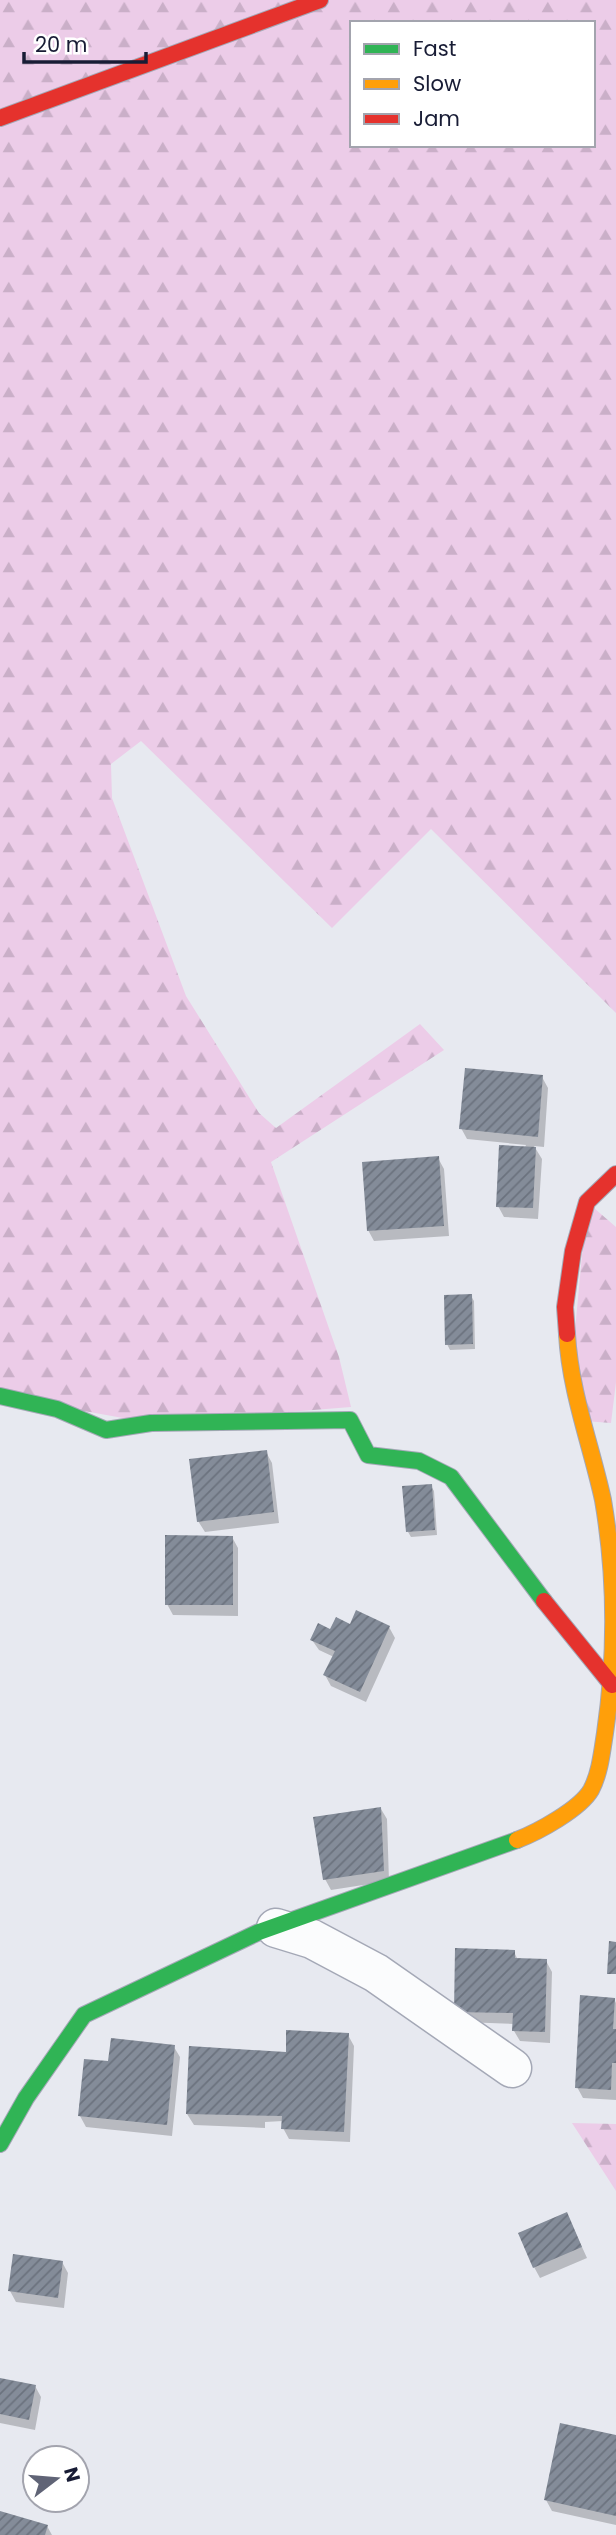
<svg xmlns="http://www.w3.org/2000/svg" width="616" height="2535" font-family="Poppins,sans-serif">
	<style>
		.forest { fill: url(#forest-firs); fill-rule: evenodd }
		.shadow { fill: #0003 }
		.building { fill: url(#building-hatch) }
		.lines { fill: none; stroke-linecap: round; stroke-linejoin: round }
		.street-casing { stroke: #a4a8b6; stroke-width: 41 }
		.fast-casing { stroke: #a4a8b6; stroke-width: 18 }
		.slow-casing { stroke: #a4a8b6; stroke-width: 18 }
		.jam-casing { stroke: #a4a8b6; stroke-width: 18 }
		.street { stroke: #fbfcfd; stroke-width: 38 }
		.fast { stroke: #30b455; stroke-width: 16 }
		.slow { stroke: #ff9f0a; stroke-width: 16 }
		.jam { stroke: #e5322d; stroke-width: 16 }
	</style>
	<defs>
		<pattern id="forest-firs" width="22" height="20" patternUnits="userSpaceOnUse" patternTransform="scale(1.75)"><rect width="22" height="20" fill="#eccce8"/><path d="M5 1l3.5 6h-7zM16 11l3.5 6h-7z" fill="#caafc8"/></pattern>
		<pattern id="building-hatch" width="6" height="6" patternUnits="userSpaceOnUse" patternTransform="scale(1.75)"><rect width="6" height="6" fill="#848c99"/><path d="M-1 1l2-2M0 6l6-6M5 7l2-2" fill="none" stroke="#6b727e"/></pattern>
	</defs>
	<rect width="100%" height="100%" fill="#e7e9f0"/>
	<path class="forest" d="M0 0H616V1013L431 829 332 928 141 741 111 764 112 798 186 996 259 1113 276 1128 420 1024 444 1050 271 1162 339 1357 351 1407 151 1423 0 1396ZM352 23H593V145H352Z
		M587 1202 616 1227V1382L611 1423 584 1421 571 1373Z
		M572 2123 616 2124V2191Z"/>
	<path class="shadow" d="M542 1077 548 1088 544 1147 534 1146 542 1159 538 1219 504 1217 498 1206 526 1145 467 1139 461 1128Z
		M438 1158 444 1169 449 1236 374 1241 368 1230Z
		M471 1296 474 1301 475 1349 450 1350 447 1344Z
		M266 1452 272 1463 279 1523 205 1532 198 1521Z
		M431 1486 434 1491 437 1535 411 1537 408 1532Z
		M232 1537 238 1548V1616L173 1615 167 1604Z
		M351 1626 389 1627 395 1638 366 1702 331 1686 325 1675 334 1657 319 1650 312 1640Z
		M381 1809 387 1819 389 1881 331 1890 325 1879Z
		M514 1952 518 1960 546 1961 552 1972 550 2043 520 2041 514 2031V2024L462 2022 455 2011Z
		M614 1999 616 2003V2100L583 2098 577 2087Z
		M348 2035 354 2046 350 2142 289 2139 283 2128V2121L265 2122V2128L194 2125 187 2114 287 2054Z
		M174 2047 180 2057 172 2136 86 2127 80 2116 110 2063Z
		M567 2214 587 2258 540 2278 534 2267Z
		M62 2262 68 2273 64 2308 16 2302 10 2291Z
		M0 2379 35 2386 41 2397 35 2430 0 2423Z
		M616 2437V2525L552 2511 546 2500Z
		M0 2513 47 2526 52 2535H0Z"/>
	<path class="building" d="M465 1068 543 1075 538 1137 459 1129Z
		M499 1145 536 1147 533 1208 496 1207Z
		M439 1156 444 1226 367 1231 362 1162Z
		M472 1294 473 1344 445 1345 444 1295Z
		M267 1450 274 1512 197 1522 189 1459Z
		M432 1484 435 1530 406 1532 402 1486Z
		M165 1535 233 1536V1605H165Z
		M356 1610 390 1626 360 1692 323 1675 335 1651 310 1640 318 1623 330 1629 336 1617 350 1624Z
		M381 1807 384 1871 323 1880 313 1817Z
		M609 1941 616 1942V1974H607Z
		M455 1948 515 1950V1958L547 1959 545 2032 512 2031 513 2013 454 2012Z
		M580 1995 615 1998 613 2029H616V2063H612L611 2090 575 2088Z
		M286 2030 349 2033 344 2132 281 2129 282 2116 186 2114 189 2046 286 2052Z
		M111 2038 175 2045 167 2125 78 2116 84 2059 108 2061Z
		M567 2212 582 2247 533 2268 518 2233Z
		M13 2254 63 2261 58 2298 8 2291Z
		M0 2378 36 2385 29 2420 0 2414Z
		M560 2423 616 2435V2516L544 2500Z
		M0 2511 48 2525 45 2535H0Z"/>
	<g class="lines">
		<g class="street-casing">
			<path id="street" d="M276 1928 312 1939 376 1973 512 2068"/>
		</g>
		<g class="fast-casing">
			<path id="fast" d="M0 1396 57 1409 106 1430 151 1423 350 1420 368 1455 419 1461 451 1477 544 1601
				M0 2144 26 2098 84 2015 259 1932 517 1840"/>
		</g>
		<g class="slow-casing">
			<path id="slow" d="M517 1840C538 1832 580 1809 591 1790 600 1773 602 1752 605 1733 616 1657 616 1576 603 1500 591 1445 570 1391 567 1334"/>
		</g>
		<g class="jam-casing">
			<path id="jam" d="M0 118 320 0
				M567 1334 565 1307 573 1251 587 1202 616 1174
				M544 1601 612 1685"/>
		</g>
		<use href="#street" class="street"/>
		<use href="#fast" class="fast"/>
		<use href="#slow" class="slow"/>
		<use href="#jam" class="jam"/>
	</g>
	<rect x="350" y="21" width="245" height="126" fill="#ffffff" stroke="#a3a4ae" stroke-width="2"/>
	<rect x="364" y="44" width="35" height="10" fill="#30b455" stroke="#a3a4ae" stroke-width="2"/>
	<text x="413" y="56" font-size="21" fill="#181c35">Fast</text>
	<rect x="364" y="79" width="35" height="10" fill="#ff9f0a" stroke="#a3a4ae" stroke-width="2"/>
	<text x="413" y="91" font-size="21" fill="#181c35">Slow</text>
	<rect x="364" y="114" width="35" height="10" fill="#e5322d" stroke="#a3a4ae" stroke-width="2"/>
	<text x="413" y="126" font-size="21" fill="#181c35">Jam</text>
	<g transform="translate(56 2479) rotate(74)"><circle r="33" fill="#ffffff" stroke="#a3a4ae" stroke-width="2"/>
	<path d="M0-5L12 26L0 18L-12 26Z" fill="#606476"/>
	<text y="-10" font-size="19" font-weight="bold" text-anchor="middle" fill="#181c35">N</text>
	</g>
	<path d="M24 52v10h122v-10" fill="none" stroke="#181c35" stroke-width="3.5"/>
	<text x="35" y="52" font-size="21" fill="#181c35" stroke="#ffffff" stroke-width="5" paint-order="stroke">20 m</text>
</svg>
